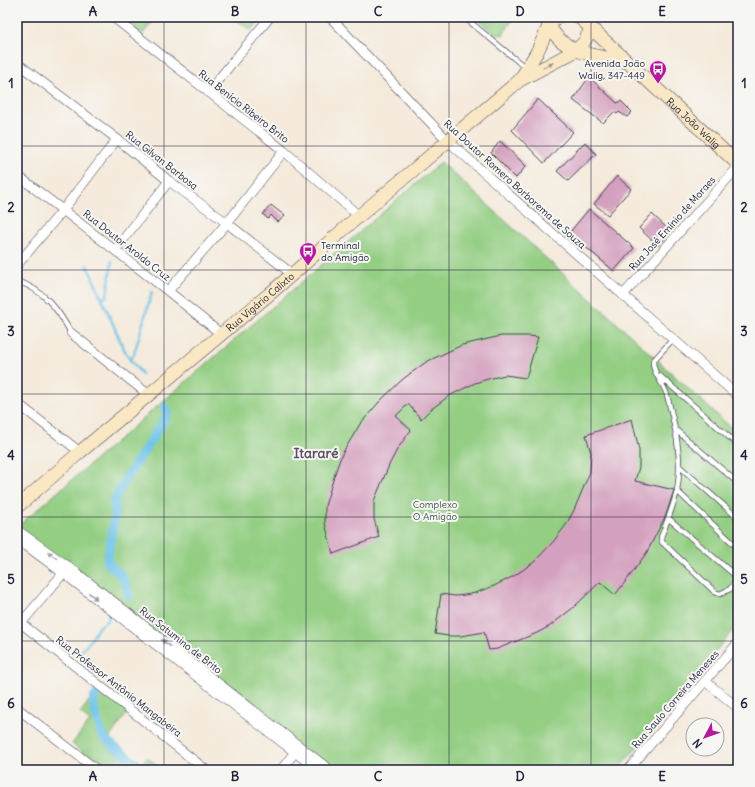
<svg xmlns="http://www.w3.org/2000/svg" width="755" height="787" font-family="Delius,sans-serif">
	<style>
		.green { fill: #93ce82; stroke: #5a785e }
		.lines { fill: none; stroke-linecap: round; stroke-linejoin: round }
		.stream { stroke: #6cc3e9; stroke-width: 2.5 }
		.canal { stroke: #6cc3e9; stroke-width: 9 }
		.building { fill: #d4a0bf }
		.lane-casing { stroke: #424053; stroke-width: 6 }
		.street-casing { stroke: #424053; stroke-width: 10 }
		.secondary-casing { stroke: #424053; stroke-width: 14 }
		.lane { stroke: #fff; stroke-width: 4.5 }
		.street { stroke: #fff; stroke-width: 9 }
		.secondary { stroke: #fae7c3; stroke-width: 13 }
		.oneway { fill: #998e86 }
		.oneway2 { fill: #9c9ca7 }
		.grid { fill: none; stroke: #22223b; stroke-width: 1; stroke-opacity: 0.55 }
		.labels { text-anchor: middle; stroke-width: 4; stroke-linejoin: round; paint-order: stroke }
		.poi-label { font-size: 10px; fill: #22223b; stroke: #f6f6f2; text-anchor: end }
		.street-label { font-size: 10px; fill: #22223b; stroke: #f6f6f2 }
		.park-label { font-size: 10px; fill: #445650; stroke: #f6f6f2 }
		.district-label { font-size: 14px; font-weight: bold; fill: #604e69; stroke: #f6f6f2 }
		.neatline { fill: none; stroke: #22223b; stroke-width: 1.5 }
		.grid-label { font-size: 13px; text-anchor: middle; font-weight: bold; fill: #22223b }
	</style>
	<rect width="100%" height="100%" fill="#f6f6f2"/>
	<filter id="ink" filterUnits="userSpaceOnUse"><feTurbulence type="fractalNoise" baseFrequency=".025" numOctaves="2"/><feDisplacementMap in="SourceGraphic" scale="8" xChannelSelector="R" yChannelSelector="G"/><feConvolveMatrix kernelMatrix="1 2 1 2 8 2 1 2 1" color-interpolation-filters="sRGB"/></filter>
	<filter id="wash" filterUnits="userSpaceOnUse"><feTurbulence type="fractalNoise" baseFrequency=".012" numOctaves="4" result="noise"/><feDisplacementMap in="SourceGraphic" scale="16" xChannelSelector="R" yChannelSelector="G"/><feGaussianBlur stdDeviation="0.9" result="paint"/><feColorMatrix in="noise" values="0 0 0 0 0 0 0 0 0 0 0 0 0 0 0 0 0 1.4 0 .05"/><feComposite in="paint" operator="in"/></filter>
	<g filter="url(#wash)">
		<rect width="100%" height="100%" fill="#f5eadb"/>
		<path class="green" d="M126 17H156L143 34 124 21Z
			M232 17H265L251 30Z
			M476 17H514L503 35 493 33Z
			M441 162 738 434V624L618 770H329L17 527Z
			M98 689 128 712 109 738 142 763 147 757 156 764 153 770H106L72 744 90 721 80 713Z"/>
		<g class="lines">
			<path class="stream" d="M87 265 124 349 130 360 142 374
				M102 298 107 296 112 261
				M130 360 134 354 152 292
				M79 656V653C85 649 94 635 98 628 100 625 105 623 108 620 110 617 108 614 107 611"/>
			<path class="canal" d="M129 596C125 578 122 574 107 563L115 514 114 500 124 482 166 417 167 413 165 407
				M98 693 94 698V709L102 735 113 746 132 760 133 764 142 770"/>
		</g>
		<g id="blocks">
			<path class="building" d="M589 77 617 103 621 101 632 112 627 117 619 112 617 114 614 112 603 123 573 100Z
				M538 99 573 132 544 163 512 130Z
				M500 141 526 166 516 178 491 153Z
				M585 142 596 154 568 181 557 171Z
				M617 176 631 189 608 215 594 204Z
				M271 205 285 216 278 222 271 215 268 219 263 214Z
				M589 209 634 248 614 271 569 233Z
				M652 214 671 232 658 246 639 228Z
				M501 336H527L538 337 526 378 505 375 488 379 475 383 449 396 430 410 421 419 408 404 396 416 411 430 398 448 390 463 374 501V519L379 537 333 554 325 523V506L337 467 342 454 360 424 380 401 403 379 426 362 462 345Z
				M632 419 639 450V467L635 481 674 490 666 515 647 552 632 573 615 595 600 582 574 607 550 626 537 633 497 649 489 650 484 632 461 636H448L435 634 441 594 455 596 465 595 475 593 494 586 514 576 534 562 553 542 566 525 574 510 590 472 591 453 586 435Z"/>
		</g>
	</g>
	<g filter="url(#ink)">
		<use href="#blocks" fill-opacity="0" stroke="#424053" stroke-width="1"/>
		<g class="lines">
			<g class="lane-casing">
				<path id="lane" d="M464 17 526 68
					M17 281C44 290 58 309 71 333
					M673 339 653 361C652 372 664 384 667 395 675 426 683 458 677 491 673 507 667 522 661 537L662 542 715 592 720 594 730 589 738 579
					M660 376 738 445
					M676 430 738 483
					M679 466 738 518
					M677 491 738 548
					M668 518 738 578"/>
			</g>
			<g class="street-casing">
				<path id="street" d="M113 17 284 151 359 216
					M330 17 448 141 673 339 738 396
					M17 63 117 139 169 181 227 223 292 274
					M208 92 270 17
					M17 175 168 291 221 334
					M115 250 169 181
					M17 265 63 210 117 139
					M168 291 227 223 284 151
					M623 295 738 167
					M71 333 149 395
					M17 403 80 452
					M17 530 69 567 330 770
					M17 539 63 573 318 770
					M17 620 206 770
					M17 628 66 570
					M705 681 738 708
					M17 708 97 770
					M281 770 298 748
					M628 770 738 643"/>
			</g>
			<g class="secondary-casing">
				<g id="secondary">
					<path d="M546 17C557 54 594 55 627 62"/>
					<path id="s1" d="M579 17 738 164"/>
					<path d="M520 80 537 52 549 26 557 17"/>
					<path id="s2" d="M17 507 80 452 273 291 359 216 520 80 577 50 584 42 591 29"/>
				</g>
			</g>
			<use href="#lane" class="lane"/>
			<use href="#street" class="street"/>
			<use href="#secondary" class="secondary"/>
		</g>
		<defs><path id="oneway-solid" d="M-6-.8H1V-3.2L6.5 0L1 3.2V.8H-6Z"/></defs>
		<use class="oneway" href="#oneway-solid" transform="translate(548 65) rotate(-28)"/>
		<g class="oneway2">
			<use href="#oneway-solid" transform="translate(52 555) rotate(-144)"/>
			<use href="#oneway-solid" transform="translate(93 596) rotate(38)"/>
			<use href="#oneway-solid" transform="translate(166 643) rotate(-142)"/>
		</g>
	</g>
	<path class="grid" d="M164 17V770M306 17V770M449 17V770M591 17V770M17 146H738M17 270H738M17 394H738M17 517H738M17 641H738"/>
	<defs>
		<g id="bus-pin" transform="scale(0.9)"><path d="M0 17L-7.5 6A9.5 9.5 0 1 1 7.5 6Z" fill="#b5179e" stroke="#f6f6f2"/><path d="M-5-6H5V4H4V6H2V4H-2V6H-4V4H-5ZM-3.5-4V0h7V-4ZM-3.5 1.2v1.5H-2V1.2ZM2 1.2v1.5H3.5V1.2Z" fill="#fff"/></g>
	</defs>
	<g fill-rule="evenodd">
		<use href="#bus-pin" x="658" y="69"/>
		<use href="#bus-pin" x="308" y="251"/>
	</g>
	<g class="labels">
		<g class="poi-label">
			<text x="645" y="67">Avenida João<tspan x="645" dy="12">Walig, 347-449</tspan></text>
			<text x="321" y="249" text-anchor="start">Terminal<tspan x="321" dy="12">do Amigão</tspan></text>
		</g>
		<g class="street-label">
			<text transform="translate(244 106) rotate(38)" y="4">Rua Benício Ribeiro Brito</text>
			<text dy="4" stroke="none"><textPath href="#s1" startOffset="156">Rua João Walig</textPath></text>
			<text transform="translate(162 160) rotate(38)" y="4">Rua Gilvan Barbosa</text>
			<text transform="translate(515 184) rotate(42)" y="4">Rua Doutor Romero Borborema de Souza</text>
			<text transform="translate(672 223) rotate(-48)" y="4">Rua José Emínio de Moraes</text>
			<text transform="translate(127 245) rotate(38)" y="4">Rua Doutor Aroldo Cruz</text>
			<text dy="4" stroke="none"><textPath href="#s2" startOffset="318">Rua Vigário Calixto</textPath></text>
			<text transform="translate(181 640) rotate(38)" y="4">Rua Satumino de Brito</text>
			<text transform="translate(119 686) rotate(38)" y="4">Rua Professor Antônio Mangabeira</text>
			<text transform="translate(675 699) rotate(-49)" y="4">Rua Saulo Correira Meneses</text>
		</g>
		<g class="park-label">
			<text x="435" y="508">Complexo<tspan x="435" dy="12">O Amigão</tspan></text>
		</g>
		<g class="district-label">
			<text x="316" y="458">Itararé</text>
		</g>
	</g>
	<rect width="755" height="787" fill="none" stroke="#f6f6f2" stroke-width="44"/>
	<g transform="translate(705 737) rotate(229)"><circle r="19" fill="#f6f6f2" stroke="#a1a1a9"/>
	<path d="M0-3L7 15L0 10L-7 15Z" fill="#b5179e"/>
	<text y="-6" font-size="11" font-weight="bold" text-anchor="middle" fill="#22223b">N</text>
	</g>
	<rect x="22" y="22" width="711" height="743" class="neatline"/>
	<g class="grid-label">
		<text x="93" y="16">A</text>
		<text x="235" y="16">B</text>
		<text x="378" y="16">C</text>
		<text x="520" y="16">D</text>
		<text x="662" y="16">E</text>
		<text x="11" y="88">1</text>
		<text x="744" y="88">1</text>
		<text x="11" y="212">2</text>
		<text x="744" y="212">2</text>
		<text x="11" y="336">3</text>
		<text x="744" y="336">3</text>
		<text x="11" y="460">4</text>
		<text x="744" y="460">4</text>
		<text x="11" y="584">5</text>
		<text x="744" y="584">5</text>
		<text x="11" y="708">6</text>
		<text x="744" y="708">6</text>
		<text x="93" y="781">A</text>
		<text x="235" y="781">B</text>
		<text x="378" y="781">C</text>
		<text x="520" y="781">D</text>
		<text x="662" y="781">E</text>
	</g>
</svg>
